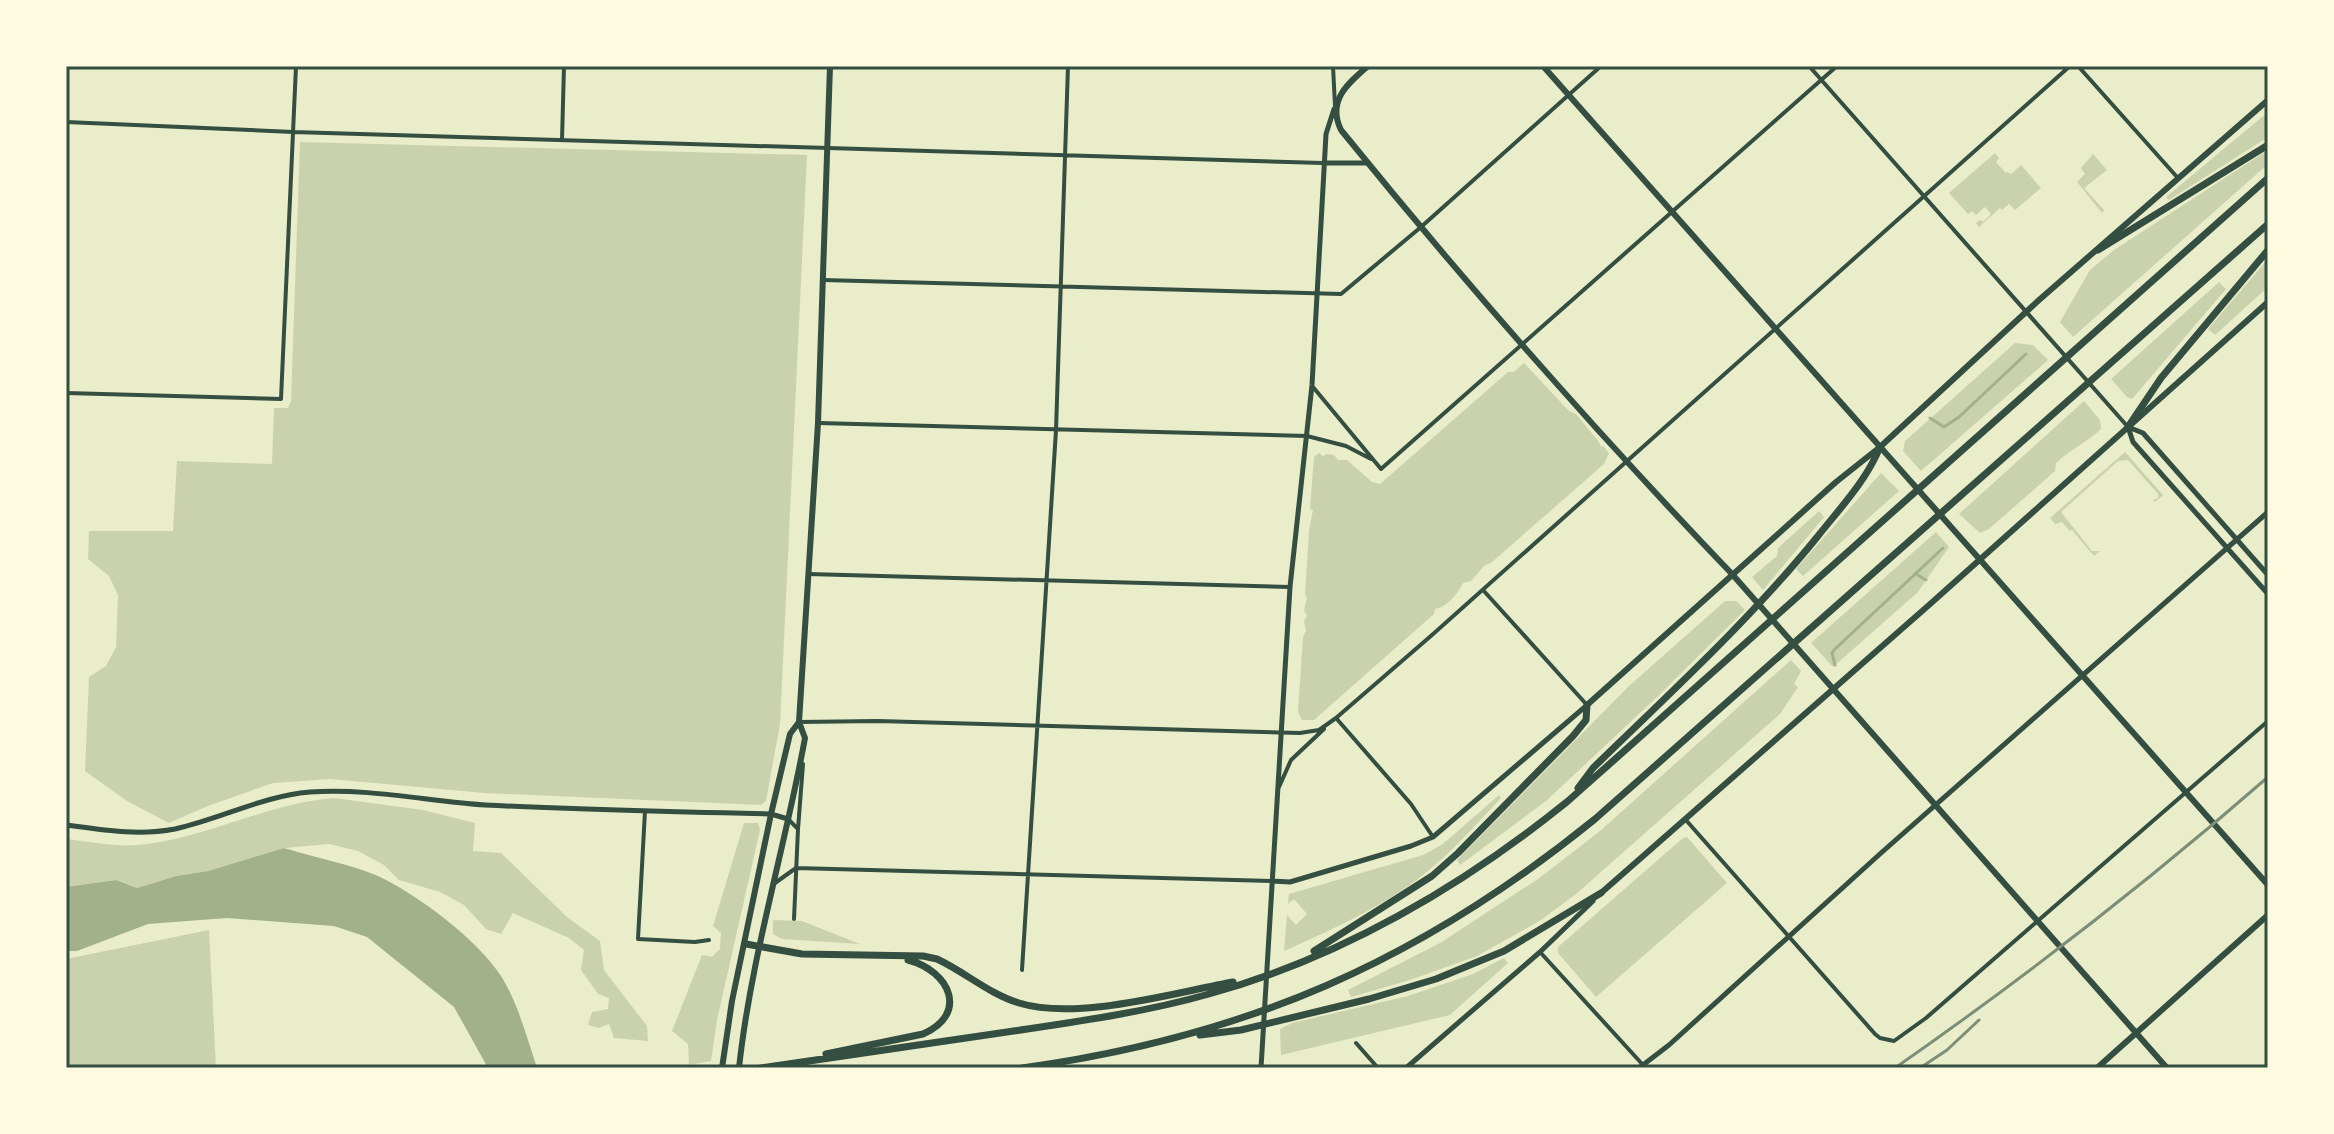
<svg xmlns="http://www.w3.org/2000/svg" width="2334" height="1134" font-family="Inter,sans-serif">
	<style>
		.green { fill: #cad2ad }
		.water { fill: #a3b18a }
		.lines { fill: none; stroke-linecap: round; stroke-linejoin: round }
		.stream { stroke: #a3b18a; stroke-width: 3 }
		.minor { stroke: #344e41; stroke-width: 4 }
		.tertiary { stroke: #344e41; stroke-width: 5 }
		.secondary { stroke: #344e41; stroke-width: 6 }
		.primary { stroke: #344e41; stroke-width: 6 }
		.motorway { stroke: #344e41; stroke-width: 7 }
		.rail { stroke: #7c8e77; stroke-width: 3 }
		.neatline { fill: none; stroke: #344e41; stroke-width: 3 }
	</style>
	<rect width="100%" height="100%" fill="#e9edc9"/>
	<path class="green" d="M2268 112V137L2169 200 2166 197Z
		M300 142 807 155 780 724 766 801 761 805 484 793 330 779 273 783 208 806 169 823 127 801 85 771 89 677 106 666 116 647 118 595 109 576 88 559 89 531H173L177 461 272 464 274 408H288L291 401Z
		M2268 150V164L2073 337 2060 322 2090 270 2114 250Z
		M1995 153 1999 158 1996 162 2006 173 2008 172 2011 174 2021 165 2041 188 2015 210 2009 204 2002 210 2000 208 1979 227 1976 223 1980 220 1983 222 1991 214 1985 207 1976 215 1972 211 1968 214 1949 193Z
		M2093 154 2107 170 2084 188 2104 210 2102 213 2077 182 2085 174 2081 168Z
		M2268 259V287L2215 335 2208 329Z
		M2219 282 2226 289 2132 399 2127 397 2111 379Z
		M2015 343 2033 345 2048 360 1921 471 1903 451 1905 441Z
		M1524 363 1569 411 1576 414 1599 442 1601 447 1603 446 1609 453 1604 464 1491 563 1485 565 1471 581 1463 583C1458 593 1448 607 1435 609L1434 614 1314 720H1302L1298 712 1303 637 1306 631 1304 621 1307 616 1304 610 1307 598 1305 595 1309 530 1313 510 1310 509 1314 457 1319 453 1323 456 1327 454 1334 455 1338 460H1347L1372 482 1380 484 1508 372H1514Z
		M2084 401 2100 420 2101 429C2086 443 2071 449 2056 463L2055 471 1989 529 1980 533 1959 514Z
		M2125 452 2163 495 2155 502 2153 500 2158 498V494L2128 460 2118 461 2061 512 2092 551H2100L2094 556 2072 530 2070 531 2062 522 2055 524 2050 518Z
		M1881 473 1899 491 1803 576 1796 569Z
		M1819 511 1824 517 1763 590 1752 577 1777 556 1778 548Z
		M1936 532 1949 547 1918 592 1833 667 1811 643Z
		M1725 601H1736L1745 610 1656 698 1546 801 1460 865 1457 860 1629 686Z
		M1791 660 1801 671 1794 684 1798 687 1780 714 1576 894 1541 920 1477 956 1410 980 1351 997 1348 990 1440 943 1538 879 1600 831Z
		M1499 795 1501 798C1473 828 1445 860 1411 884 1373 911 1327 932 1284 951L1287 915 1296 925 1307 914 1294 899 1288 904 1289 894 1423 855 1443 844Z
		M334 798 423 810 475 823 473 851 501 853 567 917 600 941 604 970 647 1026 648 1041 614 1038 609 1024 599 1028 588 1025 592 1012 608 1009 609 998 598 994 581 970 584 950 569 938 513 913 501 934 486 929 464 905 440 892 399 880 384 865 358 851 329 844 284 848 208 871 176 876 137 888 116 880 66 887V839C92 842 121 848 147 844 211 836 269 803 334 798Z
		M744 823H758L760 830 717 1020 711 1061 689 1065 688 1044 672 1031 702 955 712 957 720 949 721 933 713 926Z
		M1687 837 1727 883 1596 997 1558 953V947L1683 838Z
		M773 920 802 921 860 944 782 939 773 934Z
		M209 930 216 1068H66V959Z
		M1504 958 1508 963 1450 1015 1281 1055 1280 1029 1292 1023 1408 996 1473 974Z"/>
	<path class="water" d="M284 848C313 857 350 864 378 876 417 894 478 940 501 976 518 1003 527 1038 537 1068H488L454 1007 367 937 334 926 227 918 148 924 77 951H66V887L116 880 137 888 176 876 208 871Z"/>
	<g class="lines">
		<path class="stream" d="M1930 418 1944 427 1959 417 2026 354
			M1916 574 1926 580
			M1835 665 1832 653 1835 649 1943 548"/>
		<path class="minor" d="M1333 66 1335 106
			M1809 66 2128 427
			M2078 66 2177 177
			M66 122 293 132 1323 163
			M562 140 564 66
			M823 280 1341 294 1421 227 1601 66
			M1313 387 1381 469 1837 66
			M66 393 281 399 296 66
			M818 423 1307 436 1346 446 1371 459
			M808 574 1290 587
			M1483 590 1587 705
			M1336 718 1411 804 1433 837
			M799 722 878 721 1300 733 1319 730 1336 718 1432 635 2070 66
			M1279 787 1291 760 1324 729
			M645 811 638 939 695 942 709 940
			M788 819 798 829 794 919
			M1685 819 1875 1034 1880 1038 1894 1041 1926 1018 2268 721
			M798 829 803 764
			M775 883 796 868 1271 881
			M1540 952 1643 1065
			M1022 970 1056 430 1068 66
			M1356 1043 1378 1068"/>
		<path class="tertiary" d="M1323 163H1368
			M2128 427 2133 442 2268 594
			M2128 427 2143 433 2268 575
			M66 825C103 830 138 836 175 829 221 819 262 796 310 792 369 788 427 801 485 805 581 810 676 812 771 814L788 819
			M1272 881 1290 882 1411 846 1433 837 1586 706
			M1261 1068 1290 587 1312 385 1326 134 1334 109
			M1406 1068 1540 952 1593 901
			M1639 1068 1669 1045 1881 853 2268 512"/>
		<path class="secondary" d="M1368 66C1347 84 1327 101 1341 130 1465 283 1596 432 1732 574L2167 1068
			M1543 66 2268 885
			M722 1068 732 1001 771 814 790 734 799 722
			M739 1068C751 957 785 848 805 738L799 722 818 423 830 66"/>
		<path class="primary" d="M1587 705 1836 482 1880 447 2039 300 2268 100
			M1601 893 1929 605 2268 302
			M2097 1068 2268 915"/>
		<path class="motorway" d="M2098 250 2268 145
			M2128 427 2161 378 2268 250
			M1578 788 1593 768C1670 693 1750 620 1818 536 1841 507 1866 481 1880 447
			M746 944 802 954 923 956 937 959C965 972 989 994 1019 1003 1077 1021 1173 993 1233 982
			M1314 951 1432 876 1458 853 1573 736 1586 720 1587 705
			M1200 1035 1241 1030 1369 999 1436 979 1504 951 1601 893
			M826 1054 923 1034C969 1014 950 971 908 960
			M761 1068C843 1056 925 1044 1007 1032 1074 1022 1142 1013 1209 994 1340 958 1463 886 1568 801L2268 178
			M1022 1068C1246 1037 1419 962 1595 819L2268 224"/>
		<path class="rail" d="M1895 1068C2024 978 2149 881 2268 777
			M1920 1068 1947 1050 1979 1020"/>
	</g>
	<rect width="2334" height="1134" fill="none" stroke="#fefae0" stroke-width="136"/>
	<rect x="68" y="68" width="2198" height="998" class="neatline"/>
</svg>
